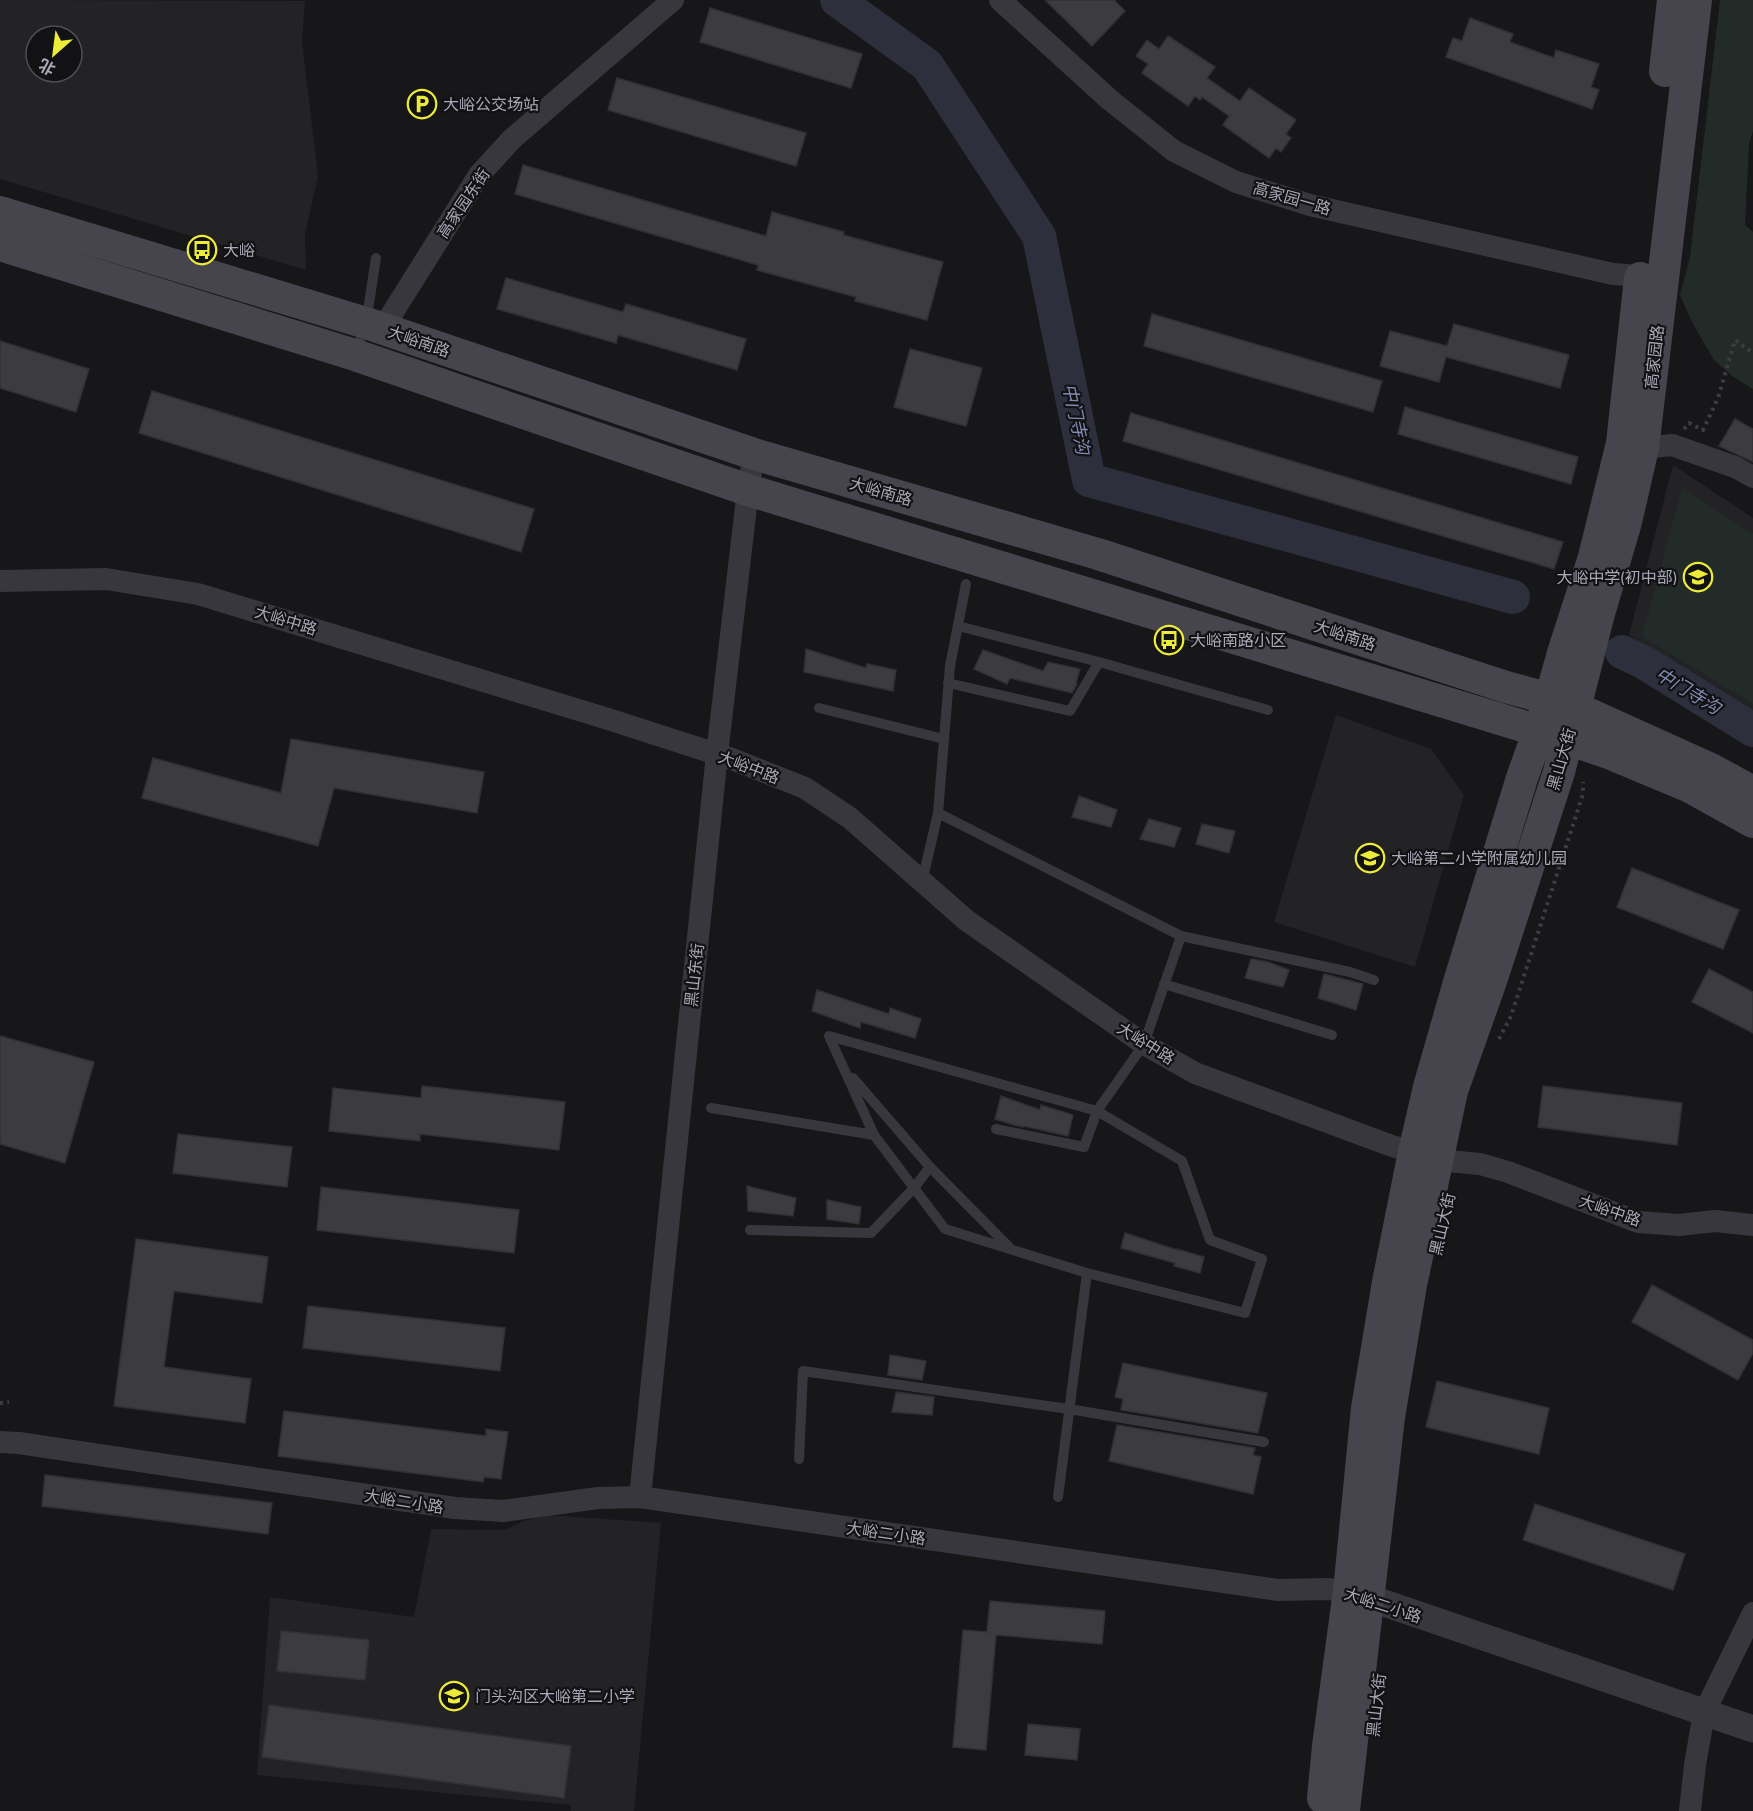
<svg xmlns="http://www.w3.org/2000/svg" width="1753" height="1811" font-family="'Titillium Web','Noto Sans SC',sans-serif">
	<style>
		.built { fill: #232225; fill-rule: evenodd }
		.green { fill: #222b27 }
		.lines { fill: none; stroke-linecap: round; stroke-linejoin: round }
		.river { stroke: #2d303c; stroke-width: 34 }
		.building { fill: #3c3b40; stroke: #323034; stroke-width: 1.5 }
		.path { stroke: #3e3d44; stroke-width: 4; stroke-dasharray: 3 4.5; stroke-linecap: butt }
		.service { stroke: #38373d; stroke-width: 10 }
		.minor { stroke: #38373d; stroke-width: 22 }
		.tertiary { stroke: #38373d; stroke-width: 27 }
		.secondary { stroke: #46454d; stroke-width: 32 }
		.labels { text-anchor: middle; stroke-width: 4.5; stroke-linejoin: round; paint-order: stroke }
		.poi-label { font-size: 16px; fill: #a9a9b8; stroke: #121113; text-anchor: start }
		.street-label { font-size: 16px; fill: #a9a9b8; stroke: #121113 }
		.water-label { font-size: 18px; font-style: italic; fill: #818bb2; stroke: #121113 }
	</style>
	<rect width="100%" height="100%" fill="#171618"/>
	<path class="built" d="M0 0 305 1 302 41 318 176 305 234 306 270 0 179ZM36 36H72V72H36Z
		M1673 465 1753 518V718L1629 635Z
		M1336 715 1431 749 1464 795 1415 967 1274 922Z
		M547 1515 661 1523 634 1811H571V1805L257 1775 270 1597 414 1617 431 1529 504 1530 524 1521Z"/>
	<path class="green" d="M1720 0H1753V131L1749 144 1745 225 1753 232V389L1732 376 1714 360 1693 324 1680 295 1690 257Z
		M1682 488 1753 534V704L1642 636Z"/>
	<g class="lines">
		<path class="river" d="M837 0 927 65 1039 236 1089 480 1513 597
			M1622 652 1645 663 1753 730"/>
	</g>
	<path class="building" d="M1045 0H1114L1125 11 1092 46Z
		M710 8 862 54 851 88 700 42Z
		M1470 18 1513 34 1510 42 1554 58 1556 50 1599 64 1591 87 1599 90 1592 109 1446 57 1453 38 1462 41Z
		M1168 36 1215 67 1207 78 1240 101 1249 88 1296 120 1286 134 1291 138 1281 152 1276 148 1269 158 1223 125 1229 116 1202 97 1200 100 1195 96 1188 106 1142 73 1148 64 1136 56 1147 40 1159 49Z
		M617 78 806 133 796 166 608 110Z
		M523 165 766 236 772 212 844 232 843 235 943 262 927 320 855 301 856 297 757 270 758 265 515 194Z
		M506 278 623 312 626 304 746 339 737 370 618 335 616 343 497 309Z
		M1152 314 1382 381 1373 412 1144 346Z
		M1454 324 1569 355 1560 388 1446 357 1439 382 1380 366 1390 331 1447 346Z
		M0 341 89 369 76 412 0 388Z
		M910 349 982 368 966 426 894 407Z
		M152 391 534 509 521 552 139 433Z
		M1405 407 1578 457 1571 484 1398 434Z
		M1131 413 1563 542 1554 569 1123 441Z
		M1735 419 1753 429V462L1719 446Z
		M806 649 866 668 867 664 896 670 893 691 804 672Z
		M983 650 1043 671 1048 662 1080 669 1076 683 1077 684 1072 693 1010 678 1007 684 974 669Z
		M291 739 484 772 477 813 334 788 318 846 142 798 153 758 281 793Z
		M1079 796 1117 810 1111 827 1072 817Z
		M1149 819 1181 828 1174 847 1140 839Z
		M1202 824 1235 831 1229 853 1196 844Z
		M1632 868 1739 910 1723 949 1617 907Z
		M1251 959 1268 962 1289 970 1283 987 1245 978Z
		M1709 969 1753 992V1033L1692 1002Z
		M1324 974 1363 984 1356 1010 1318 998Z
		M817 990 889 1014 890 1008 921 1019 915 1038 861 1022 860 1028 812 1011Z
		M0 1036 94 1062 65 1163 0 1144Z
		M422 1086 565 1102 559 1150 420 1134V1141L329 1131 333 1088 421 1098Z
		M1543 1086 1682 1103 1677 1145 1538 1127Z
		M1001 1096 1040 1110 1041 1105 1073 1115 1068 1136 1024 1126 1023 1127 1014 1125 995 1119Z
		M178 1134 292 1147 287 1187 173 1173Z
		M747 1186 796 1198 793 1216 748 1211Z
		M321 1187 519 1210 514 1253 317 1230Z
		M827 1200 861 1207 859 1224 827 1219Z
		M1125 1233 1177 1250V1249L1204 1257 1200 1273 1174 1266 1175 1263 1121 1248Z
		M136 1239 268 1257 262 1303 174 1291 164 1367 251 1379 245 1423 114 1406Z
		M1652 1285 1753 1340V1353L1738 1380 1632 1322Z
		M308 1306 505 1328 500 1371 303 1348Z
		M890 1355 926 1361 922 1380 888 1375Z
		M1123 1363 1267 1393 1258 1433 1121 1410 1123 1399 1115 1397Z
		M1437 1381 1549 1408 1539 1454 1426 1427Z
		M896 1392 934 1397 932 1415 892 1412Z
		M284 1411 486 1436V1429L508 1432 501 1479 484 1477 483 1482 278 1456Z
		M1117 1425 1255 1448 1253 1455 1261 1457 1253 1494 1109 1461Z
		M45 1475 272 1503 268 1534 42 1506Z
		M1535 1504 1685 1554 1673 1590 1523 1540Z
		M990 1601 1105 1611 1102 1644 996 1635 986 1750 953 1747 963 1630 987 1632Z
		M281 1631 369 1640 365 1680 277 1671Z
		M269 1705 571 1746 564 1798 262 1757Z
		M1028 1724 1080 1729 1077 1760 1025 1755Z"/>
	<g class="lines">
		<path class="path" d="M1684 429 1689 423 1703 430 1718 398 1735 340 1753 353
			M1499 1039 1511 1016 1583 794V782
			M0 1403 9 1402"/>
		<path class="service" d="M356 352 366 323 376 258
			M966 584 950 666 938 813 1181 936
			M1099 662 1268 710
			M948 683 1070 711 1099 662 958 626
			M819 708 944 739
			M922 882 938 813
			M1164 984 1332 1035
			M853 1078 930 1167 1009 1247
			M711 1108 874 1135
			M996 1129 1084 1147 1097 1111 1144 1044 1181 936 1350 972 1374 980
			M750 1230 871 1233 914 1188 930 1167
			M799 1459 803 1371 1069 1409 1264 1442
			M1058 1497 1087 1273 1245 1313 1262 1259 1210 1240 1182 1161 1097 1111 829 1036 874 1135 945 1229 1087 1273"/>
		<path class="minor" d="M1000 0 1110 100 1174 151 1236 182 1310 205 1613 274 1640 276
			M383 328 479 175 512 139 673 0
			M1643 448 1672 445 1735 467 1753 477
			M0 581 106 579 198 594 605 718 732 759 805 788 850 818 966 920 1144 1044 1195 1073 1392 1146 1414 1152
			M1437 1160 1480 1164 1508 1172 1638 1222 1679 1225 1715 1221 1753 1225
			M0 1442 19 1443 455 1508 503 1511 598 1498 640 1497 1278 1590 1327 1589 1349 1591
			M640 1497 717 754 748 490 754 454
			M1690 1811 1695 1765 1704 1713 1753 1613"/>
		<path class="tertiary" d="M1349 1591 1753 1729"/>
		<path class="secondary" d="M1665 71 1673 0
			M0 212 366 323 754 454 1098 554 1506 687 1550 699 1576 708 1711 769 1753 792
			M0 245 355 355 748 490 1585 745 1611 754 1690 787 1753 822
			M1323 1798 1328 1746 1349 1591 1367 1408 1388 1282 1414 1152 1429 1087 1460 979 1522 778 1550 699 1563 653 1594 557 1622 443 1640 278
			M1344 1811 1389 1417 1411 1285 1452 1091 1491 981 1559 772 1598 617 1626 522 1643 448 1696 0"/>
	</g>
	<defs>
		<g id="parking-ring" transform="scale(1.5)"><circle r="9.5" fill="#121113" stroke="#edeb39" stroke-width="1.5"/><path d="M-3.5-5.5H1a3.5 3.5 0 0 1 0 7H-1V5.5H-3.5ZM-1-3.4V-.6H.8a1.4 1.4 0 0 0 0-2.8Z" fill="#edeb39"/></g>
		<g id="bus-ring" transform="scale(1.5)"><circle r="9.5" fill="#121113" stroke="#edeb39" stroke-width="1.5"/><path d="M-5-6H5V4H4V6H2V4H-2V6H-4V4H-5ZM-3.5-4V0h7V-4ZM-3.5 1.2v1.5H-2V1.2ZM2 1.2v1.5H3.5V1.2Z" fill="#edeb39"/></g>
		<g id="school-ring" transform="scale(1.5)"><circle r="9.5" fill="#121113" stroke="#edeb39" stroke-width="1.5"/><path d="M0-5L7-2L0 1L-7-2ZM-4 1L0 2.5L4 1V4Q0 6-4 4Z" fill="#edeb39"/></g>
	</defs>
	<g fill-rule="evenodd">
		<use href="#parking-ring" x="422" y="104"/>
		<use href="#bus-ring" x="202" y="250"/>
		<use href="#school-ring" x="1698" y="577"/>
		<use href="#bus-ring" x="1169" y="640"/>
		<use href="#school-ring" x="1370" y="858"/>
		<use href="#school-ring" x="454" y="1696"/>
	</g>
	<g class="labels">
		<g class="poi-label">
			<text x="443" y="110">大峪公交场站</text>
			<text x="223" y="256">大峪</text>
			<text x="1677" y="583" text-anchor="end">大峪中学(初中部)</text>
			<text x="1190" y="646">大峪南路小区</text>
			<text x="1391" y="864">大峪第二小学附属幼儿园</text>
			<text x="475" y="1702">门头沟区大峪第二小学</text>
		</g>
		<g class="street-label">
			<text transform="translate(1292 198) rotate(16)" y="6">高家园一路</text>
			<text transform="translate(463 203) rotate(-56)" y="6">高家园东街</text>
			<text transform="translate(419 341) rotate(19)" y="6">大峪南路</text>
			<text transform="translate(1654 357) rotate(-84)" y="6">高家园路</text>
			<text transform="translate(881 491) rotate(16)" y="6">大峪南路</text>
			<text transform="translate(286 620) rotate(17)" y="6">大峪中路</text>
			<text transform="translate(1345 635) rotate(18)" y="6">大峪南路</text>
			<text transform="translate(1561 759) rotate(-74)" y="6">黑山大街</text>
			<text transform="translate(749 767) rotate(21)" y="6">大峪中路</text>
			<text transform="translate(694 975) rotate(-84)" y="6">黑山东街</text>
			<text transform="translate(1146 1043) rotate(32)" y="6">大峪中路</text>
			<text transform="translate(1610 1210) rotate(19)" y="6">大峪中路</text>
			<text transform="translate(1442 1224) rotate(-77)" y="6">黑山大街</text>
			<text transform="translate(404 1501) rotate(9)" y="6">大峪二小路</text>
			<text transform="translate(886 1533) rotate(8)" y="6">大峪二小路</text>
			<text transform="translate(1383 1605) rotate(18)" y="6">大峪二小路</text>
			<text transform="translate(1376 1705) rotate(-84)" y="6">黑山大街</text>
		</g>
		<g class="water-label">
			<text transform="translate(1076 419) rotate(78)" y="6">中门寺沟</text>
			<text transform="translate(1688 691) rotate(31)" y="6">中门寺沟</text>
		</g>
	</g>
	<g transform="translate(54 54) rotate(208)"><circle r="28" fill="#121113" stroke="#4e4e55" stroke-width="1.5"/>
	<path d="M0-4.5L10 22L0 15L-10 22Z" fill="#edeb39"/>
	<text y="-9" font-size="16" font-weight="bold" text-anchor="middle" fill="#a9a9b8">北</text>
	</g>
</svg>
